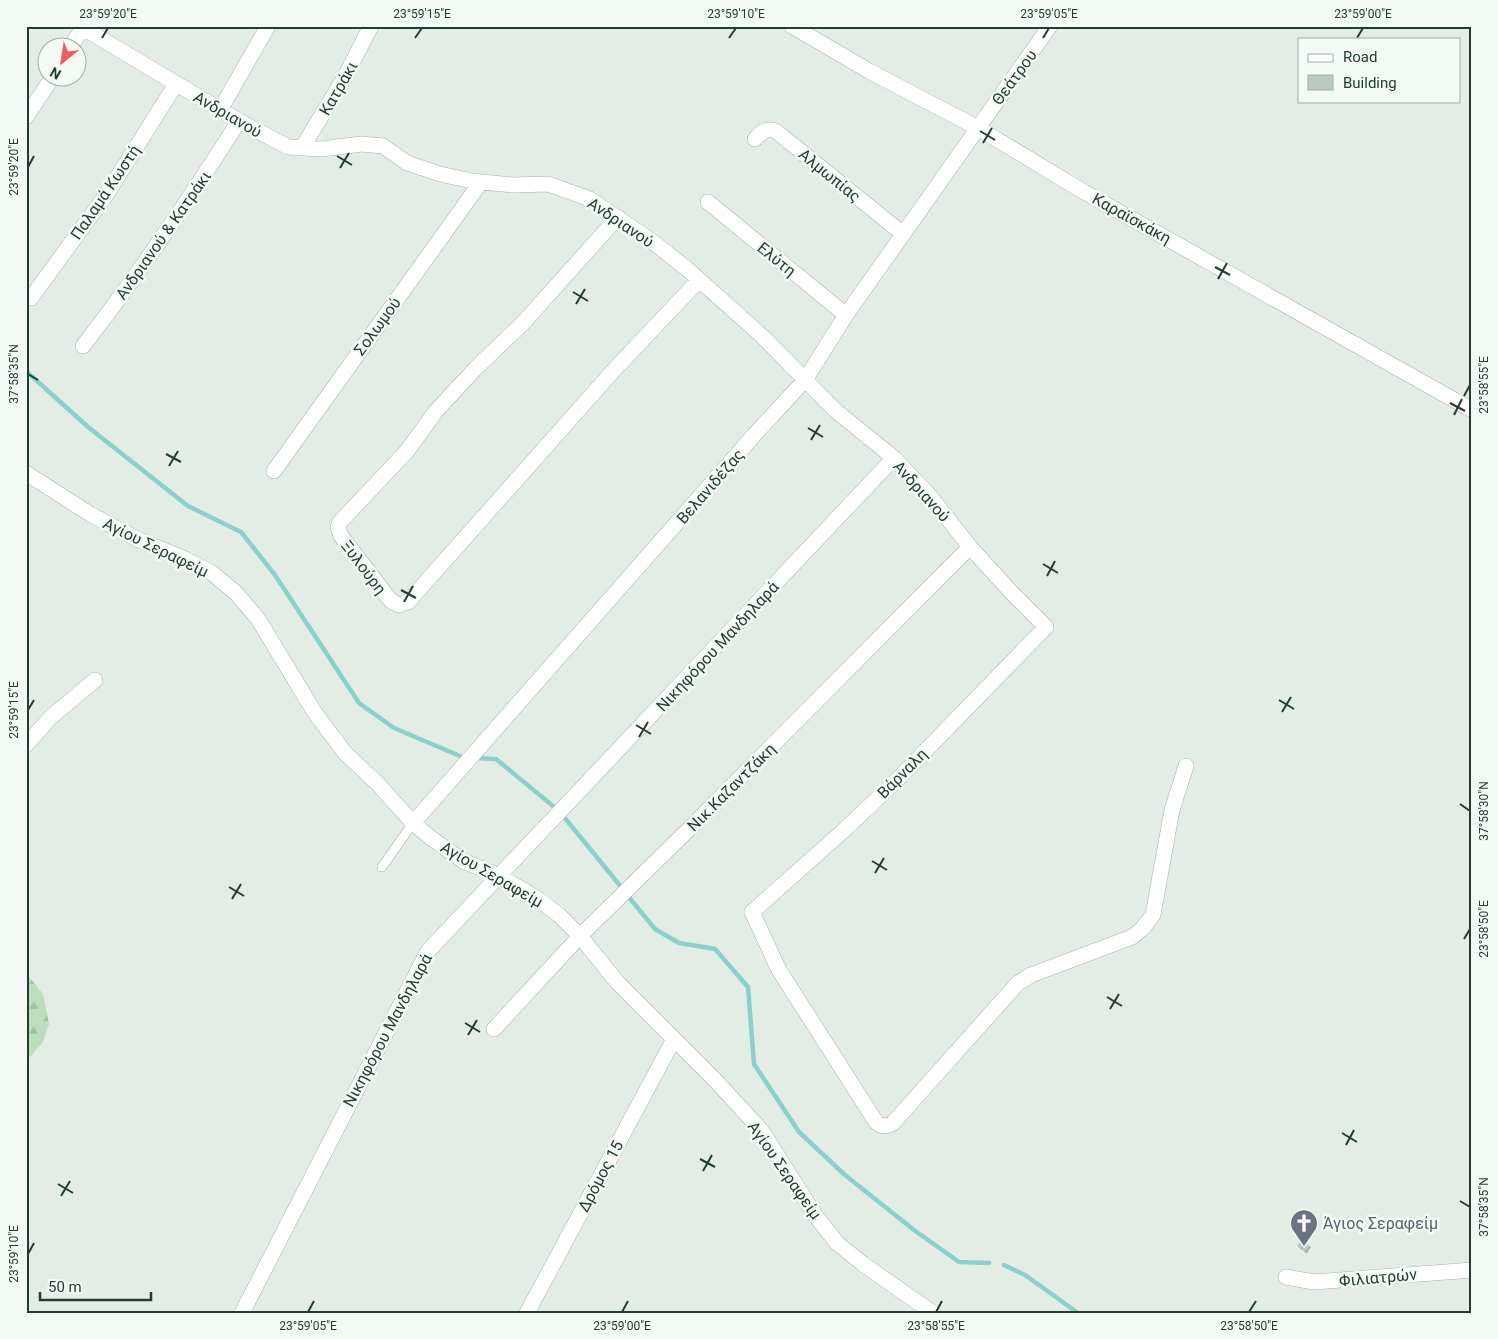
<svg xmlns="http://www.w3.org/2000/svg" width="1498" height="1339" font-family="Roboto,sans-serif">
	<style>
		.forest { fill: url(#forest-firs) }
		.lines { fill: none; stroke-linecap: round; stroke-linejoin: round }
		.stream { stroke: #8bd1cb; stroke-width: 4.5 }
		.building { fill: url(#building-hatch) }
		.lane-casing { stroke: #a5b5ac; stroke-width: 10 }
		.street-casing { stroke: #a5b5ac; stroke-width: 16 }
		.lane { stroke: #fff; stroke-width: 9 }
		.street { stroke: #fff; stroke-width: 15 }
		.ticks { fill: none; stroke: #223e30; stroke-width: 2 }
		.labels { text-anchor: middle; stroke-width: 5; stroke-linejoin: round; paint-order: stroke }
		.street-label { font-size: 16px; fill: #223e30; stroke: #f3f9f5 }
		.worship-label { font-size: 16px; fill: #5b616d; stroke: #f3f9f5; text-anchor: start }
		.neatline { fill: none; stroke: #223e30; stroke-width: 2 }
		.ticks-label { font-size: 12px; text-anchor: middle; fill: #223e30 }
	</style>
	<defs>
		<pattern id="forest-firs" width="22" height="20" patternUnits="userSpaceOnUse" patternTransform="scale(1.25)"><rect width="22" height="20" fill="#bcdebd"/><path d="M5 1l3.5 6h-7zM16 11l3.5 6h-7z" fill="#a1c0a3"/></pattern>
		<pattern id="building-hatch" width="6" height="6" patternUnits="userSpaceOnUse" patternTransform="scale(1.25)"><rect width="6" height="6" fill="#bbcac1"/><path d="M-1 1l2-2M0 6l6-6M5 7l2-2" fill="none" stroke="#98a59d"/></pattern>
	</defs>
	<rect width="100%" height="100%" fill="#e3ede6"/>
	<path class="forest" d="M26 976 30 978 43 994 49 1024 43 1042 26 1061Z"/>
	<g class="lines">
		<path class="stream" d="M26 371 88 427 188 506 241 532 275 575 359 703 394 728 460 756
			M476 758 496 759 553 806
			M564 817 622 888
			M627 895 655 929 679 943 715 949 748 987 754 1064 799 1132 845 1175 914 1230 959 1262 989 1263
			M1004 1265 1025 1275 1078 1313"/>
	</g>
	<path class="building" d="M1302 1240 1311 1247 1307 1254 1297 1246Z"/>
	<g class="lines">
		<g class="lane-casing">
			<path id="lane" d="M382 867 413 823"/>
		</g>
		<g class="street-casing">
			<path id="street" d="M792 26 869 71 978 128 1084 192 1472 410
				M83 28 239 121 288 147 321 149 362 144 383 146 407 163 440 174 472 181 513 185 548 184 590 199 653 242 686 268 763 337 836 411 894 458 929 495 970 547 1012 593 1046 627 896 781 842 832 752 912 779 970 876 1122C881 1127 886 1127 893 1123L1018 983 1031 975 1132 937 1142 929 1153 915 1172 810 1186 766
				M70 48 84 26
				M220 110 268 26
				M26 117 52 78
				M755 139C761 133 767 126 777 132L903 234
				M302 148 345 77 371 26
				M708 202 846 315
				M618 217 523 323 475 369 436 411 407 451 340 522 338 527 341 536 391 601 399 605 408 602 614 370 699 280
				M31 298 106 195 176 84
				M83 346C139 274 190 198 239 121
				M274 471 481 182
				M26 473 90 514 139 540 185 559 212 573 236 593 258 619 315 713 345 753 377 783 413 823 431 838 463 861 499 876 538 899 559 915 580 936 617 982 714 1079 762 1131 815 1215 837 1243 863 1264 933 1313
				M26 745 50 718 95 680
				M413 823 755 434 805 380 846 315 1050 26
				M494 1029 580 936 686 832 970 547
				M1286 1277 1314 1282 1472 1270
				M242 1313 428 951 894 458
				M527 1313 674 1039"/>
		</g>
		<use href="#lane" class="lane"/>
		<use href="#street" class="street"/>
	</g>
	<path class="ticks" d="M102 38 108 28M415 38 422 28M729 38 736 28M1043 38 1049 28M1357 38 1363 28M980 131 995 140M983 143 992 128M337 156 352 165M28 167 34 156M340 168 349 153M1215 267 1230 275M1218 279 1227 263M573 292 588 301M576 304 585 289M28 374 38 380M1464 396 1470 385M1450 403 1465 411M1454 415 1462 399M808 428 823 437M811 440 820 425M166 454 181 462M169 466 178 451M1043 564 1058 573M1047 576 1055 561M401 590 416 598M404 602 413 586M1279 700 1294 709M28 710 34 700M1282 712 1291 697M636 725 651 734M639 737 648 722M1460 804 1470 811M872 861 887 870M875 873 884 858M229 887 244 896M232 899 241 884M1464 939 1470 929M1107 997 1122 1006M1110 1009 1119 994M465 1023 480 1032M468 1035 477 1020M1342 1133 1357 1142M1346 1145 1354 1130M700 1159 715 1167M703 1171 712 1155M58 1184 73 1193M61 1196 70 1181M1460 1201 1470 1207M28 1254 34 1243M308 1312 314 1301M622 1312 628 1301M936 1312 942 1301M1249 1312 1256 1301"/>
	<defs>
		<g id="church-pin" transform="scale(1.4375)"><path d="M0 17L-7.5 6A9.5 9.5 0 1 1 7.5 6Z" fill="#6b7280" stroke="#f3f9f5"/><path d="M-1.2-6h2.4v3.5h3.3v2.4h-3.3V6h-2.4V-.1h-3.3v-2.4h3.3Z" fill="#fff"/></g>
	</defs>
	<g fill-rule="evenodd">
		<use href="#church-pin" x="1304" y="1223"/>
	</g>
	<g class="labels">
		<g class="street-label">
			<text transform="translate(1014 77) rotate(-54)" y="6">Θεάτρου</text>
			<text transform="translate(338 88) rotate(-60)" y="6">Κατράκι</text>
			<text transform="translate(228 114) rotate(30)" y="6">Ανδριανού</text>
			<text transform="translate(830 175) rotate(39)" y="6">Αλμωπίας</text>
			<text transform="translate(105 192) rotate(-56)" y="6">Παλαμά Κωστή</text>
			<text transform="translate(1132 218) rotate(29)" y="6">Καραϊσκάκη</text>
			<text transform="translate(621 222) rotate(34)" y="6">Ανδριανού</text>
			<text transform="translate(163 235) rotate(-55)" y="6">Ανδριανού &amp; Κατράκι</text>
			<text transform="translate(777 259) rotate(39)" y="6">Ελύτη</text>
			<text transform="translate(377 326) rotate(-54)" y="6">Σολωμού</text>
			<text transform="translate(710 486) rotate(-49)" y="6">Βελανιδέζας</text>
			<text transform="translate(922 491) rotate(48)" y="6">Ανδριανού</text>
			<text transform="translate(156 547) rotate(26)" y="6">Αγίου Σεραφείμ</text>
			<text transform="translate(364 567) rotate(53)" y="6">Ξυλούρη</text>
			<text transform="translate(717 646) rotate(-47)" y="6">Νικηφόρου Μανδηλαρά</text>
			<text transform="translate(902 773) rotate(-45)" y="6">Βάρναλη</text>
			<text transform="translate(731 787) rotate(-45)" y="6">Νικ.Καζαντζάκη</text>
			<text transform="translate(492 874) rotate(30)" y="6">Αγίου Σεραφείμ</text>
			<text transform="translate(387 1030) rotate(-62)" y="6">Νικηφόρου Μανδηλαρά</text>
			<text transform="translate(785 1170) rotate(55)" y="6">Αγίου Σεραφείμ</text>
			<text transform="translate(600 1176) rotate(-62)" y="6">Δρόμος 15</text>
			<text transform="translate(1378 1277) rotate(-5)" y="6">Φιλιατρών</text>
		</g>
		<g class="worship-label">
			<text x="1323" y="1229">Άγιος Σεραφείμ</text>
		</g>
	</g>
	<rect width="1498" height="1339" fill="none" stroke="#f3f9f5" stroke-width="55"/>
	<rect x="1298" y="38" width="162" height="65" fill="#f3f9f5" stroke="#9faea6"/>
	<rect x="1308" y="54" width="25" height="8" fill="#ffffff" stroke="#9faea6"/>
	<text x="1343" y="62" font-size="15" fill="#223e30">Road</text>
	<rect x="1308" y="75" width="25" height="15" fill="#bbcac1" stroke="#9faea6"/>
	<text x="1343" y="88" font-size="15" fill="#223e30">Building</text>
	<g transform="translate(62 62) rotate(210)"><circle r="24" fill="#f3f9f5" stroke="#9faea6"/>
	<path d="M0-4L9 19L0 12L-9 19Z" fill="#f15d5c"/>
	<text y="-8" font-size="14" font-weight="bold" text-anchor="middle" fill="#223e30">N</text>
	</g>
	<path d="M40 1292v8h111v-8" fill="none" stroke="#223e30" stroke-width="2.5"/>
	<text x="48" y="1292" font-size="15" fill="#223e30" stroke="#f3f9f5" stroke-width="4" paint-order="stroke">50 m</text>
	<rect x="28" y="28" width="1442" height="1284" class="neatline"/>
	<g class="ticks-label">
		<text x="108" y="18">23°59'20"E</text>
		<text x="422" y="18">23°59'15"E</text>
		<text x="736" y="18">23°59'10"E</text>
		<text x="1049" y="18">23°59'05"E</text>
		<text x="1363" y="18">23°59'00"E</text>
		<text transform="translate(14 167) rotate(-90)" y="4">23°59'20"E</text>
		<text transform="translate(14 374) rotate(-90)" y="4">37°58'35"N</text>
		<text transform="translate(1484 385) rotate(-90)" y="4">23°58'55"E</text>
		<text transform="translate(14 710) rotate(-90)" y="4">23°59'15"E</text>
		<text transform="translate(1484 811) rotate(-90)" y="4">37°58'30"N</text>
		<text transform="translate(1484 929) rotate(-90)" y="4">23°58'50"E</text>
		<text transform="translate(1484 1207) rotate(-90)" y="4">37°58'35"N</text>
		<text transform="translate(14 1254) rotate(-90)" y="4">23°59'10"E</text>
		<text x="308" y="1330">23°59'05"E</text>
		<text x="622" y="1330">23°59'00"E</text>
		<text x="936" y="1330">23°58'55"E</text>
		<text x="1249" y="1330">23°58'50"E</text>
	</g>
</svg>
